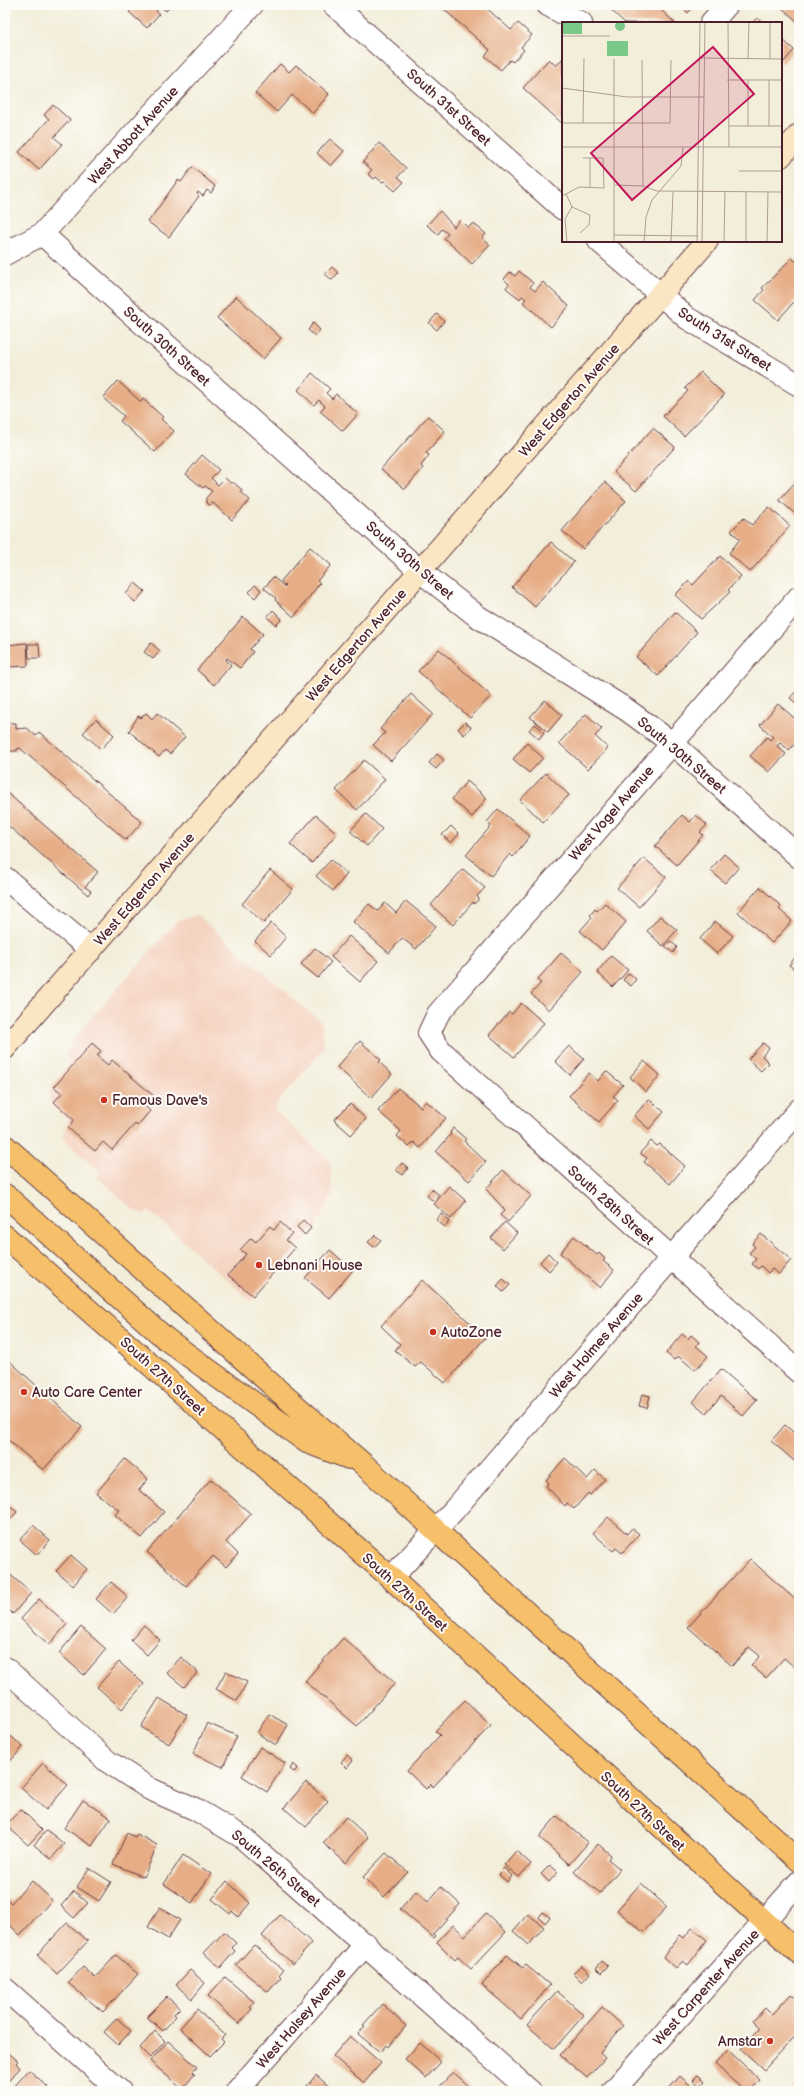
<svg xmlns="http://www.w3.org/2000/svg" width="804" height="2096" font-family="'Balsamiq Sans',sans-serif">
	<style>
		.built { fill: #f5d3c1 }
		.building { fill: #e6ad86 }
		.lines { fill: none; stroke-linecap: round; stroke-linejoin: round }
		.street-casing { stroke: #633e45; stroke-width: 24 }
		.secondary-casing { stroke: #633e45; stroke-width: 24 }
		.primary-casing { stroke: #633e45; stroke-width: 24 }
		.street { stroke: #fff; stroke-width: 22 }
		.secondary { stroke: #fbe6c4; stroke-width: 22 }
		.primary { stroke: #f6c06b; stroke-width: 22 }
		.poi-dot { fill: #c8321e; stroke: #fdfcf7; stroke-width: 1.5 }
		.labels { text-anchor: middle; stroke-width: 4; stroke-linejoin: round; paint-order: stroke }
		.street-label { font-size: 14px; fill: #4a1f2b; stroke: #fdfcf7 }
		.poi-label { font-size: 14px; fill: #4a1f2b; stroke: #fdfcf7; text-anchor: start }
		.inset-road { fill: none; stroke: #af9b94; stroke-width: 1 }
		.view { fill: #c2185b; fill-opacity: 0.15; stroke: #c2185b; stroke-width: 2 }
		.inset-edge { fill: none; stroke: #4a1f2b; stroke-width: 2 }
	</style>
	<rect width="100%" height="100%" fill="#fdfcf7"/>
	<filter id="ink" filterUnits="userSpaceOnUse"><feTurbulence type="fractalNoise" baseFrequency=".025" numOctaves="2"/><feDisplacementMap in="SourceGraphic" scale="8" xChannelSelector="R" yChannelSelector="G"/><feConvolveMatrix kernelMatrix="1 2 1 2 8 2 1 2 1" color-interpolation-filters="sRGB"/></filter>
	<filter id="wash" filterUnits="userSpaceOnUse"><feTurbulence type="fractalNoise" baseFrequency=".012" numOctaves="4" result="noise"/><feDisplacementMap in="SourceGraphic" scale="16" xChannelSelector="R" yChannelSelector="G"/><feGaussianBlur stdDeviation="0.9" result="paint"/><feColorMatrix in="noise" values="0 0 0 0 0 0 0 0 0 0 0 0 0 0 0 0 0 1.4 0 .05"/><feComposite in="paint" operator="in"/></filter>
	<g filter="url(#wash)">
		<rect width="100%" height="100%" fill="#f3eeda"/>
		<path class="built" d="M197 915 322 1023 324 1048 282 1097 274 1110 330 1161 332 1195 315 1228 251 1301 149 1211 144 1214 135 1211 97 1177 100 1172 63 1139V1132L69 1120 51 1104 49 1096 51 1087 71 1063 65 1056 72 1040 177 921Z
			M799 2079V2091H789Z"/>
		<g id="blocks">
			<path class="building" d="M135 5H172L166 11 160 6 156 11 159 14 147 28 129 12Z
				M439 5H483L511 30 518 23 532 35 521 47 524 50 513 62 510 60 501 70 485 56 490 50Z
				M614 5H665L661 10 675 23H625L610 9Z
				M679 5H695L688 13Z
				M785 5H799V23L782 8Z
				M757 18 763 23H752Z
				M781 38 794 50 783 63 781 62Z
				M563 58V124L523 88 549 59 556 66Z
				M280 64 289 72 296 65 329 94 313 113 292 95 277 112 255 93Z
				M53 105 70 120 54 137 62 144 39 170 19 152 49 119 44 115Z
				M330 139 344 151 331 166 317 153Z
				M379 143 406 168 398 177 404 182 395 191 384 181 382 182 376 177 374 179 368 174 372 170 363 162Z
				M192 167 215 186 211 193 207 190 203 196 198 192 197 194 199 196 169 237 148 222 178 180 181 182Z
				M440 211 454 227 460 220 468 228 473 223 486 234 482 238 490 245 472 264 444 238 448 234 442 229 438 234 427 225Z
				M792 258 799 264V296L778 320 755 300 764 290 762 288Z
				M332 267 338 273 332 280 325 274Z
				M519 271 533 283 530 287 535 291 543 282 569 306 551 327 523 302 526 299 522 296 520 299 506 288 509 284 504 279 510 272 515 276Z
				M236 296 281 338 263 359 217 318Z
				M437 314 444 321 437 330 429 323Z
				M313 323 320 330 315 336 308 330Z
				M701 372 724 395 684 436 663 416 688 391 685 388Z
				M312 373 330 389 326 393 332 399 336 394 358 414 343 431 320 411 325 406 319 400 314 405 298 390Z
				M118 381 141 402 143 399 163 417 161 419 174 431 155 452 120 421 124 416 103 398Z
				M428 416 445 431 426 453 429 455 421 466 423 468 405 489 381 469Z
				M653 428 675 447 636 491 614 472Z
				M202 455 219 470 211 478 218 485 225 478 232 484 233 482 242 490 241 492 250 500 232 520 213 503 209 505 206 503V498L212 491 205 486 203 488 186 474Z
				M799 478V517L779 500Z
				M605 482 626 501 583 549 562 531Z
				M769 507 790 526 750 572 729 553 740 539 731 531 744 518 752 525Z
				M551 542 574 562 535 607 512 587Z
				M310 547 331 565 317 581 320 583 294 617 275 600 276 598 264 588 273 577 285 587 286 586 281 581Z
				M720 556 741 576 728 590 730 592 701 619 675 595 689 581 693 585Z
				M135 583 145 591 135 602 126 594Z
				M255 585 261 590 255 598 249 592Z
				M273 610 282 619 276 625 267 617Z
				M675 612 697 632 658 676 636 657Z
				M243 617 263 634 250 649 253 652 240 668 227 658 226 660 231 665 214 685 197 670Z
				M27 643 28 666 10 667 9 657H5V645Z
				M151 643 160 651 153 659 144 652Z
				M28 644H39L40 658H29Z
				M439 649 491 696 470 718 418 671Z
				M799 688V706L790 698Z
				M411 694 433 714 391 761 373 745 385 733 380 729Z
				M545 700 562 715 548 732 530 717Z
				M778 704 799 722V739L789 750 780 743 777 746 786 754 769 772 750 756 767 737 770 740 773 737 760 725Z
				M146 713 152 719 157 713 185 737 170 754 165 750 159 757 129 731 138 716 141 718Z
				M586 714 602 729 595 736 608 748 588 769 559 743Z
				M96 719 114 735 101 749 83 733Z
				M465 722 471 727 464 735 458 729Z
				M5 723H16V729L27 728 36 736 39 732 142 822 126 840 20 748 17 749V751H5Z
				M535 724 544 732 539 739 529 730Z
				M527 743 543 758 529 773 513 759Z
				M437 754 444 760 436 769 429 763Z
				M364 760 385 779 357 810 336 790Z
				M546 773 569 795 543 822 520 800Z
				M467 781 487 798 472 817 452 799Z
				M5 791 98 872 85 887 91 891 88 895 5 823Z
				M498 809 530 836 513 857 510 854 491 876 466 855 491 826 487 822Z
				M366 814 382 829 367 846 350 831Z
				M316 815 337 833 312 863 290 844Z
				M682 815 690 822 696 815 707 825 700 832 703 835 677 865 655 846Z
				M451 826 459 834 451 843 442 835Z
				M724 854 739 867 725 883 710 870Z
				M644 858 666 877 639 907 617 888Z
				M331 860 347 874 333 891 316 876Z
				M463 869 485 888 477 896 479 899 474 904 473 902 453 925 431 905Z
				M270 870 293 889 264 923 242 904Z
				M760 887 781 906 779 909 792 921 772 943 738 912Z
				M406 901 436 926 416 949 402 938 389 953 353 922 369 904 378 911 385 903 396 913Z
				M605 903 626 922 602 950 580 931 592 917 590 915 595 909 597 911Z
				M660 916 677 930 663 946 647 931Z
				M715 921 733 936 717 954 700 939Z
				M271 923 286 937 271 955 255 941Z
				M349 936 378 961 360 982 331 957Z
				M670 941 677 947 673 953 665 946Z
				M315 948 331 962 318 978 301 964Z
				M561 953 583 972 549 1010 531 994 541 983 537 980Z
				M799 953V973L789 965Z
				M611 956 628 970 613 987 597 972Z
				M629 973 636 979 631 986 623 980Z
				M521 1003 544 1023 514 1057 489 1035 509 1012 512 1014Z
				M360 1041 381 1060 379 1062 392 1074 371 1098 337 1067Z
				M92 1043 101 1051 97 1056 108 1065 112 1060 155 1097 146 1107 150 1111 137 1126 135 1124 112 1150 103 1142 95 1151 68 1128 74 1120 54 1102 62 1093 54 1087Z
				M763 1043 769 1048 762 1056 769 1063 761 1071 748 1059Z
				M569 1046 584 1059 570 1075 555 1061Z
				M644 1061 660 1075 646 1092 630 1077Z
				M606 1071 623 1085 613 1096 618 1100 599 1122 569 1096 589 1073 598 1081Z
				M398 1088 421 1107 426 1101 446 1118 420 1148 414 1142 409 1147 397 1136 401 1131 378 1111Z
				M649 1099 664 1112 649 1129 634 1116Z
				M350 1104 366 1119 351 1135 334 1120Z
				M453 1128 466 1139 464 1141 486 1162 469 1181 436 1152 451 1134 450 1133Z
				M651 1141 657 1146 660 1144 685 1166 670 1184 644 1162 647 1158 640 1153Z
				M402 1163 408 1168 403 1175 396 1170Z
				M503 1170 531 1196 508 1222 500 1215 505 1210 486 1189Z
				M449 1186 466 1201 451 1219 434 1204Z
				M432 1189 439 1195 433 1201 427 1196Z
				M441 1214 450 1221 445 1227 436 1220Z
				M303 1220 311 1228 305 1235 297 1227Z
				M280 1222 292 1233 286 1240 295 1248 253 1296 228 1275 246 1254 240 1250 251 1238 256 1242 270 1226 274 1230Z
				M505 1222 517 1233 503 1249 491 1238Z
				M761 1234 791 1260 779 1274 772 1269 768 1273 761 1266 758 1269 752 1264 756 1259 749 1253 755 1247 752 1244Z
				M375 1235 381 1240 374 1247 368 1242Z
				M574 1236 597 1255 599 1253 605 1259 603 1261 614 1270 600 1288 560 1253Z
				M330 1250 353 1270 329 1298 305 1278Z
				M548 1253 557 1262 549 1271 540 1262Z
				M503 1279 510 1285 503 1292 497 1286Z
				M422 1280 486 1337 445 1383 421 1362 415 1367 395 1350 400 1344 381 1326Z
				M682 1334 688 1339 691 1335 699 1342 696 1346 708 1356 695 1370 678 1356 674 1360 666 1353Z
				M5 1357 82 1427 43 1470 5 1437Z
				M721 1369 757 1400 743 1416 721 1396 706 1413 693 1402Z
				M642 1394 650 1396 647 1408 639 1406Z
				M785 1425 799 1437V1465L771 1441Z
				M565 1458 587 1479 595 1470 605 1479 590 1495 588 1493 574 1509 567 1503 565 1506 546 1486 549 1483 546 1480Z
				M125 1459 148 1479 139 1490 164 1512 142 1538 115 1515 119 1510 96 1493Z
				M211 1479 251 1514 226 1542 238 1554 226 1567 213 1556 186 1586 147 1552Z
				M5 1501 17 1512 5 1525Z
				M608 1517 627 1534 632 1528 639 1534 622 1553 616 1548 613 1551 593 1533Z
				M33 1525 50 1540 37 1555 20 1540Z
				M71 1555 87 1569 73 1586 56 1571Z
				M750 1559 799 1603 794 1610 799 1614V1671L784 1658 766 1678 751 1665 760 1656 749 1647 732 1666 688 1627Z
				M5 1570 31 1593 13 1614 5 1606Z
				M111 1582 128 1597 113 1614 96 1599Z
				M39 1599 67 1624 49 1645 21 1619Z
				M144 1625 160 1640 147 1655 131 1640Z
				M81 1627 106 1649 84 1675 59 1653Z
				M343 1638 395 1683 357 1726 305 1681Z
				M181 1657 198 1672 184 1687 167 1673Z
				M119 1662 144 1684 122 1709 97 1687Z
				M226 1671 247 1682 237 1701 216 1689Z
				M159 1698 187 1715 169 1744 141 1727Z
				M465 1700 491 1725 433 1787 431 1784 426 1789 407 1771 440 1735 435 1731Z
				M269 1714 288 1725 276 1745 257 1733Z
				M207 1723 237 1736 223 1767 193 1754Z
				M5 1731 23 1747 5 1767Z
				M260 1747 285 1763 267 1792 242 1776Z
				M347 1755 353 1761 347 1768 341 1762Z
				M43 1763 68 1785 46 1810 21 1788Z
				M293 1764 298 1768 294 1772 290 1769Z
				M306 1782 328 1801 306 1827 284 1808Z
				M83 1800 111 1818 92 1846 64 1828Z
				M21 1809 42 1830 28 1845 6 1825Z
				M557 1816 588 1843 569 1864 539 1837Z
				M346 1817 368 1837 346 1863 323 1843Z
				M47 1830 64 1844 51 1859 34 1845Z
				M127 1833 135 1837 137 1834 157 1845 144 1877 113 1864Z
				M598 1844 611 1855 608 1859 620 1869 600 1893 574 1872Z
				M516 1851 531 1864 519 1877 504 1865Z
				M386 1853 408 1872 384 1897 363 1877Z
				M183 1855 211 1874 192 1903 164 1884Z
				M550 1865 558 1872 549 1882 541 1874Z
				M89 1868 111 1882 99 1901 77 1887Z
				M504 1868 512 1876 507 1882 498 1874Z
				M32 1881 52 1900 20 1935 7 1922 5 1924V1897L11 1903Z
				M227 1881 250 1903 238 1917 232 1911 230 1914 212 1899Z
				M641 1883 667 1907 643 1932 617 1910Z
				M441 1887 460 1904 433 1934 436 1936 434 1938 400 1909 416 1891 428 1902Z
				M74 1891 88 1903 74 1918 61 1906Z
				M160 1907 180 1920 168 1939 148 1927Z
				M543 1912 550 1917 545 1923 539 1917Z
				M486 1913 506 1932 471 1969 458 1957 455 1960 437 1942 453 1925 465 1936Z
				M528 1914 544 1927 529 1945 513 1931Z
				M280 1915 312 1943 293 1964 262 1936Z
				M67 1923 88 1941 57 1974 37 1955Z
				M692 1928 707 1940 688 1965 683 1961 676 1968 663 1957 680 1935 684 1938Z
				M224 1932 236 1943 232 1948 235 1951 220 1968 204 1953Z
				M254 1945 283 1970 279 1975 281 1977 268 1992 236 1965Z
				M116 1955 138 1974 103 2012 68 1983 83 1967 95 1978Z
				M507 1955 523 1968 526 1965 550 1985 521 2019 482 1985Z
				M602 1961 608 1966 601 1973 596 1968Z
				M581 1965 590 1973 582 1982 573 1973Z
				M190 1970 205 1983 192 1999 176 1985Z
				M225 1977 254 2002 250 2007 252 2009 239 2024 208 1996Z
				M557 1991 584 2015 554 2049 527 2025Z
				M791 1994 799 2001V2032L764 2070 741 2049 760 2028 753 2021 765 2008 772 2015Z
				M167 1997 180 2008 174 2014 176 2016 163 2031 147 2017Z
				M382 2004 406 2026 388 2047 386 2045 380 2052 358 2034 365 2026 363 2025Z
				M602 2007 623 2026 600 2053 605 2058 587 2078 560 2055Z
				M197 2009 225 2035 221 2039 224 2042 210 2056 180 2028Z
				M117 2018 131 2031 118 2045 104 2032Z
				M155 2031 165 2041 150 2058 140 2048Z
				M350 2036 381 2063 364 2083 333 2056Z
				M168 2041 197 2067 193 2072 195 2074 182 2089 150 2061Z
				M420 2043 441 2062 426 2078 405 2059Z
				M5 2050 18 2061 16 2063 20 2068 5 2085Z
				M728 2050 760 2080 750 2091H744L715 2064Z
				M29 2070 48 2087 45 2091H10Z
				M453 2072 470 2087 466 2091H436Z
				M316 2075 334 2091H303Z
				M698 2075 705 2081 700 2086 693 2080Z
				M680 2076 697 2091H667Z"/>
		</g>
	</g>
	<g filter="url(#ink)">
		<use href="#blocks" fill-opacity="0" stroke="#633e45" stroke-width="1"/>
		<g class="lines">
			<g class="street-casing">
				<path id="street" d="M334 5 563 209
					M548 5 581 23
					M711 23 727 5
					M42 234 420 571 477 616 627 710 672 743 799 857
					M599 241 687 318 799 385
					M5 254 42 234 252 5
					M799 597 438 1014 429 1033 441 1051 799 1372
					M5 878 91 950
					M391 1578 454 1510 799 1110
					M5 1668 107 1761 150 1789 195 1809 242 1837 530 2091
					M5 1989 120 2091
					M237 2091 366 1944
					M613 2091 799 1882"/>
			</g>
			<g class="secondary-casing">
				<path id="secondary" d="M781 156 799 135
					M5 1048 707 241"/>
			</g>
			<g class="primary-casing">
				<path id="primary" d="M5 1146 281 1393 363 1464 799 1861
					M5 1195 166 1339 307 1442 349 1458
					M5 1236 391 1578 799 1953"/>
			</g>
			<use href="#street" class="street"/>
			<use href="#secondary" class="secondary"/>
			<use href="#primary" class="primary"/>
		</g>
	</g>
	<g class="poi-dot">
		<circle cx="104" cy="1100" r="4"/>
		<circle cx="259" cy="1265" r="4"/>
		<circle cx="433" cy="1332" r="4"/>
		<circle cx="24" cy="1392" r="4"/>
		<circle cx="770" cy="2041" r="4"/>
	</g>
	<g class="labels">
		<g class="street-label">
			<text transform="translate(449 107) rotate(42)" y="5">South 31st Street</text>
			<text transform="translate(133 135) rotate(-48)" y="5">West Abbott Avenue</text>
			<text transform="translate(725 339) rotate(32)" y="5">South 31st Street</text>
			<text transform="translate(167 346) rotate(42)" y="5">South 30th Street</text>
			<text transform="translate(569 400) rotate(-49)" y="5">West Edgerton Avenue</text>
			<text transform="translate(410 560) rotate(41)" y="5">South 30th Street</text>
			<text transform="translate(356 645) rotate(-49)" y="5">West Edgerton Avenue</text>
			<text transform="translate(682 755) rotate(40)" y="5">South 30th Street</text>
			<text transform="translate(611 813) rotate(-49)" y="5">West Vogel Avenue</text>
			<text transform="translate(144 889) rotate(-49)" y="5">West Edgerton Avenue</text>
			<text transform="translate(611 1205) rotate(42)" y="5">South 28th Street</text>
			<text transform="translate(596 1345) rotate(-49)" y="5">West Holmes Avenue</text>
			<text transform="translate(163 1376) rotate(42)" y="5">South 27th Street</text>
			<text transform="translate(405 1592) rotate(42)" y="5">South 27th Street</text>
			<text transform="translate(643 1811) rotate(43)" y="5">South 27th Street</text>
			<text transform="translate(276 1868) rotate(40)" y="5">South 26th Street</text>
			<text transform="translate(706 1987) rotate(-48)" y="5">West Carpenter Avenue</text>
			<text transform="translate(301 2018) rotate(-49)" y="5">West Halsey Avenue</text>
		</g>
		<g class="poi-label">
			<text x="112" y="1105">Famous Dave's</text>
			<text x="267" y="1270">Lebnani House</text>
			<text x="441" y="1337">AutoZone</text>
			<text x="32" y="1397">Auto Care Center</text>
			<text x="762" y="2046" text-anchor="end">Amstar</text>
		</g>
	</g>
	<g transform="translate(562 22)">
		<rect width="220" height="220" fill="#f3eeda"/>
		<path d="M0 0H20V12H0Z" fill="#7bc989"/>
		<path d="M53 4a5 5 0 1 1 10 0a5 5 0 1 1-10 0ZM45 19H66V34H45Z" fill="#7bc989"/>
		<path class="inset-road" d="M166 0 167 125M0 14H48M138 36 220 37M186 36 187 0M208 36V0M52 37V220M80 38 81 164M165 58H220M0 66 65 75H142M0 101H108L109 38M21 101 22 36M167 104H220M186 104V58M207 104V58M0 125H220M177 149H220M53 163 81 164 95 169 220 170M28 165V136M4 172 10 185 28 193 27 203 18 211M0 174 17 165 42 166 41 136H21M52 213 136 214M5 220 3 197 10 185M82 220 84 195 90 178 119 144 121 125M109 220 111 170M135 220 138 0M140 220 143 0M162 220 163 170M184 220V170M205 220 206 170"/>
		<path class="view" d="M151 25 192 72 70 178 29 131Z"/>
		<rect width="220" height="220" class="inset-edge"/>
	</g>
	<rect width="804" height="2096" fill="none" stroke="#fdfcf7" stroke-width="20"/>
</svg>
